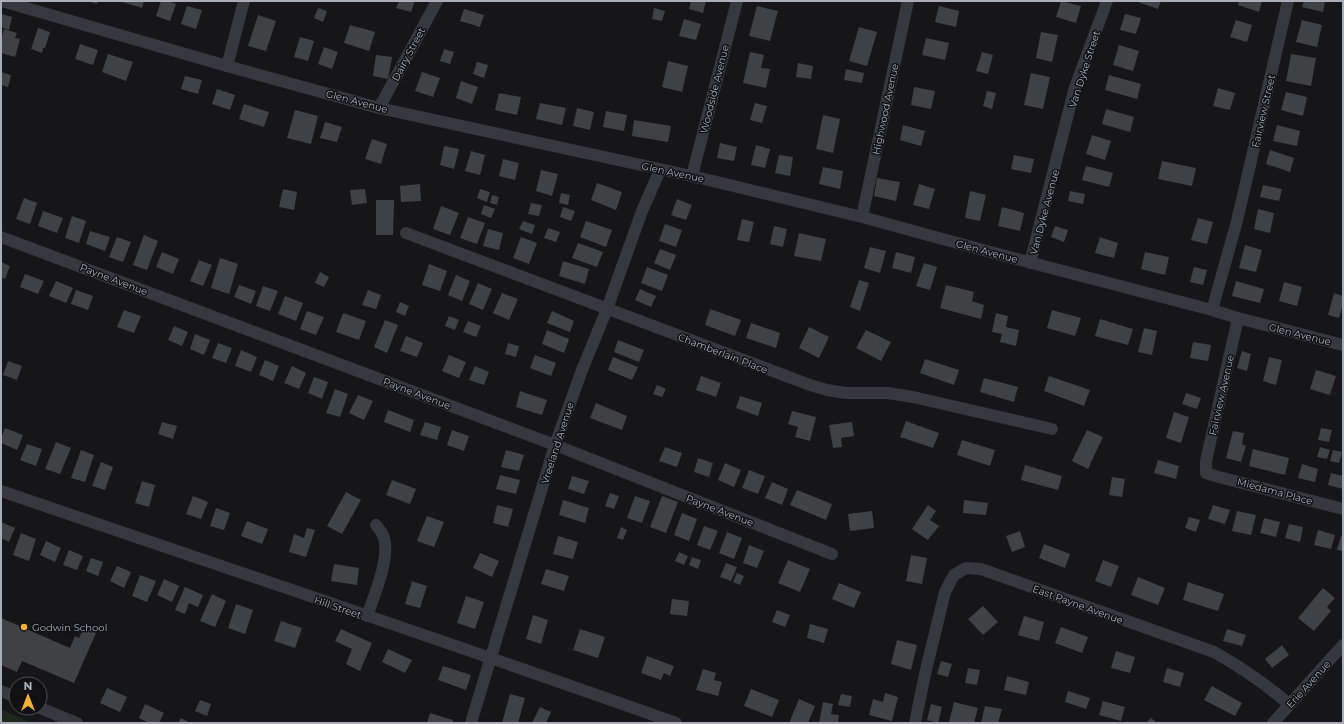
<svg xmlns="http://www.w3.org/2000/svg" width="1344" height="724" font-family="Montserrat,sans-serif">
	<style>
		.green { fill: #1e261f }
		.building { fill: #404145 }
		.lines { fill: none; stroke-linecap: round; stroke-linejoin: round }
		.minor { stroke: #37383d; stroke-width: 12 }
		.poi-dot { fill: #f2b134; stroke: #111113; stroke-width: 1.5 }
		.labels { text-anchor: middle; stroke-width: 3; stroke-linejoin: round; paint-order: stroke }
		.street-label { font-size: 10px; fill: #a8adb8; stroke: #111113 }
		.poi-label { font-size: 10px; fill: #a8adb8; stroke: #111113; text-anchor: start }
	</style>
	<rect width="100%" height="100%" fill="#161618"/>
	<path class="green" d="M1 709 32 723H1Z"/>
	<path class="building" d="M88 1H98L97 4Z
		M119 1H144L142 8Z
		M161 1H169L176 4 170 21 156 16Z
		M399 1H415L411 12 396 8Z
		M691 1H706L703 13 689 9Z
		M1061 1 1081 6 1076 23 1056 17Z
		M1135 1H1161L1158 9Z
		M1239 1H1262L1259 12 1238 5Z
		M1304 1H1325L1323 12 1302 7Z
		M187 6 202 10 196 29 181 24Z
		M757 6 778 11 770 41 749 36Z
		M939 6 959 11 956 27 935 22Z
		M318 8 327 11 323 22 314 18Z
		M654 8 665 11 662 21 652 19Z
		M464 9 484 15 480 27 460 21Z
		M1 14 12 17 9 30 1 27Z
		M1125 14 1141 18 1136 34 1120 30Z
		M258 15 276 21 266 51 248 46Z
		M684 19 701 24 696 40 679 36Z
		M1236 20 1252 25 1247 42 1230 37Z
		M1302 20 1322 25 1317 47 1296 42Z
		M350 25 375 32 369 51 344 43Z
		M859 27 877 32 867 66 849 61Z
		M38 28 50 32 45 48H43L42 53 31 49Z
		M4 29 17 33 15 38 20 39 15 57 1 53V39Z
		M1041 32 1058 35 1052 62 1036 58Z
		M300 37 314 41 308 61 294 57Z
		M926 38 949 43 945 60 922 55Z
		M80 44 98 50 93 65 75 59Z
		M1119 45 1139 51 1133 71 1113 65Z
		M324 47 338 52 332 69 318 64Z
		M444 49 454 52 450 64 440 61Z
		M750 52 764 55 761 68 770 69 766 88 743 83Z
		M982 52 993 55 988 74 976 71Z
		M108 54 133 62 126 81 102 72Z
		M1291 54 1316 58 1311 86 1286 81Z
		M376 55 392 57 388 79 373 76Z
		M668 61 688 66 682 92 662 87Z
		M477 62 488 65 484 78 473 74Z
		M798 63 813 66 811 79 796 77Z
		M846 69 864 73 862 83 844 80Z
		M1 72 11 75 8 87 1 85Z
		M422 72 440 78 433 97 415 91Z
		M1031 73 1050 77 1043 109 1024 105Z
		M1109 75 1141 84 1137 99 1105 90Z
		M185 76 202 80 198 94 181 89Z
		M461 81 478 87 472 104 456 98Z
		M914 87 935 91 931 109 911 105Z
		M1218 88 1235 93 1230 110 1213 106Z
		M217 89 235 95 230 110 212 104Z
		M987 91 996 93 992 109 983 106Z
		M1286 92 1307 97 1303 116 1281 110Z
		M499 93 521 97 517 115 495 110Z
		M540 103 566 108 562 125 536 119Z
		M755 103 767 106 762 123 750 120Z
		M244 104 269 112 264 127 239 119Z
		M577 108 594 112 590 130 573 126Z
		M1106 109 1134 117 1130 132 1102 124Z
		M295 110 318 116 311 144 287 138Z
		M606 111 627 115 624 131 603 127Z
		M823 115 840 119 833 153 816 149Z
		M634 120 671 126 668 142 632 136Z
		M325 122 342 127 337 142 320 138Z
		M903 125 925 131 921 146 900 140Z
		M1277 125 1300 131 1297 146 1273 141Z
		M1092 135 1111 141 1105 160 1086 154Z
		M372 139 387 144 381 164 365 159Z
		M720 143 737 147 734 161 717 158Z
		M756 145 770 149 765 168 751 165Z
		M444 146 459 149 454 169 440 165Z
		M1270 150 1294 158 1290 172 1266 164Z
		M471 151 485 155 480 175 465 171Z
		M779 155 793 157 790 176 775 173Z
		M1014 155 1034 159 1031 173 1011 169Z
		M503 159 519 163 515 180 499 176Z
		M1162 161 1196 168 1192 186 1158 179Z
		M1086 166 1113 173 1109 187 1082 180Z
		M823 167 843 171 840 189 819 184Z
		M541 170 558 174 552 196 536 191Z
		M877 178 900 182 896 201 874 196Z
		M597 183 622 192 616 210 591 200Z
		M420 184 421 201 401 202 400 186Z
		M919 184 935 189 929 209 913 205Z
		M1263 185 1282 189 1279 201 1260 197Z
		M283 189 297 192 294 210 279 207Z
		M365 189 367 203 352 205 350 190Z
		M480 189 490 192 487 202 477 198Z
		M970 191 986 195 980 221 965 218Z
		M1070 191 1085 194 1083 204 1068 201Z
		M561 193 570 195 568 205 559 203Z
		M492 195 499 197 497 205 490 203Z
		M24 198 37 203 30 224 16 219Z
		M677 199 692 205 686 220 671 215Z
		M376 200H394L393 235H376Z
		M531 203 542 205 539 216 528 214Z
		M484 205 495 209 491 218 481 214Z
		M441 206 459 213 450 235 433 229Z
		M563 207 575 211 571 221 560 217Z
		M1002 207 1024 213 1020 231 998 226Z
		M1258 209 1274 213 1270 233 1254 229Z
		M43 211 63 218 57 233 38 226Z
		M72 216 86 221 79 243 65 238Z
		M468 217 485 223 477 244 460 238Z
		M1198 218 1213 222 1207 244 1191 240Z
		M742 219 754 222 749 242 737 240Z
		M523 221 535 225 532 234 519 229Z
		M586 221 612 230 606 247 580 237Z
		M665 224 682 230 676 247 659 241Z
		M774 226 787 229 783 247 770 244Z
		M1055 226 1068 230 1064 242 1051 237Z
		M548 228 560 232 556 242 544 238Z
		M488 229 503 233 499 250 483 246Z
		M90 231 110 237 105 251 86 244Z
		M799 233 826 239 821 261 794 256Z
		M144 235 158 241 147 270 133 265Z
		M117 237 131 242 123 262 109 257Z
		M521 237 537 243 529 264 513 258Z
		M1100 237 1118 243 1114 258 1095 253Z
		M578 243 603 252 597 267 572 258Z
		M1245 245 1262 250 1256 272 1239 268Z
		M870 247 886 251 880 273 864 268Z
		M660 249 676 255 670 270 654 263Z
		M162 252 179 259 173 274 156 267Z
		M896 252 915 257 911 273 892 268Z
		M1145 252 1169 257 1165 275 1141 269Z
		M220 258 238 264 229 294 211 288Z
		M199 260 212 265 203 286 190 281Z
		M563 261 589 269 585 284 559 276Z
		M1 262 10 266 5 279 1 277Z
		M924 263 937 267 930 290 916 286Z
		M429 264 447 271 440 291 422 285Z
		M647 267 668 275 662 291 641 283Z
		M1194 267 1207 270 1203 285 1190 282Z
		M320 272 329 277 324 287 315 283Z
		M25 274 44 281 38 294 20 287Z
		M456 275 470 281 462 301 448 295Z
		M859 280 869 283 860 311 850 307Z
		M56 281 73 288 66 303 49 296Z
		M1236 281 1264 289 1260 303 1232 296Z
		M1284 282 1302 287 1297 306 1279 301Z
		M478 283 492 289 483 310 469 304Z
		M239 285 256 291 251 304 234 297Z
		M946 285 974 292 972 301 984 305 981 319 940 308Z
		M263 286 278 291 270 311 256 306Z
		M640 289 656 296 651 307 635 300Z
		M76 290 93 296 88 310 71 304Z
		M368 290 381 295 376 309 362 305Z
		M502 293 518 299 509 320 493 313Z
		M1334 293 1343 296V304L1339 318 1328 315Z
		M285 296 303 303 296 321 278 314Z
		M400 302 409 306 405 316 396 312Z
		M710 309 741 320 735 336 705 325Z
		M124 310 141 316 134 333 117 327Z
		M1052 310 1081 318 1075 336 1047 328Z
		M307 311 324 317 316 335 300 329Z
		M552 311 574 321 570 332 547 323Z
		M343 313 366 321 359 340 336 332Z
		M996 313 1008 316 1006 327 1019 330 1016 346 1000 342 1002 334 992 332Z
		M449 316 459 320 455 330 445 326Z
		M1100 319 1133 329 1128 345 1095 336Z
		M385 320 398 325 387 353 374 347Z
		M468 321 481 326 476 337 463 332Z
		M751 323 780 333 776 348 746 338Z
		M174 326 188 332 182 346 168 340Z
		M809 327 829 337 819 358 799 348Z
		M1144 328 1157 331 1152 355 1138 352Z
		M547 330 569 339 564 353 542 344Z
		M866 330 891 342 881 361 856 348Z
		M195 334 210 340 204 355 190 349Z
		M406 336 423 343 417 357 400 351Z
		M618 340 644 350 639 362 614 352Z
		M1193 342 1211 345 1208 361 1190 358Z
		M218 343 232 348 226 363 212 358Z
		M508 343 519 346 516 357 505 354Z
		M241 350 257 357 251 372 235 366Z
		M1242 351 1251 354 1247 371 1237 368Z
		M449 355 466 362 459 378 442 371Z
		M535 355 556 363 551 376 530 368Z
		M613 357 638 367 632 380 608 370Z
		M1269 357 1282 360 1276 385 1263 381Z
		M925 359 959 370 954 385 920 373Z
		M265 360 279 366 273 381 259 375Z
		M8 361 22 366 17 380 3 375Z
		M292 366 306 373 299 389 284 383Z
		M475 366 489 372 484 385 469 380Z
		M1316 370 1336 376 1330 395 1310 389Z
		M701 376 721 383 716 397 696 390Z
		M1049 376 1090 390 1084 406 1044 391Z
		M314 377 328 382 322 399 308 393Z
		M984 378 1018 387 1014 402 980 392Z
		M657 385 666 389 662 397 653 394Z
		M335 389 348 394 340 417 326 413Z
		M520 391 547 400 542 415 516 407Z
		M1186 393 1201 398 1197 409 1182 404Z
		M358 395 373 401 364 420 349 413Z
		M740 396 762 403 758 416 736 408Z
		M596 403 627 416 622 430 590 418Z
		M388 410 414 420 410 432 384 422Z
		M792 411 816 417 810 441 795 437 798 427 788 424Z
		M1174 412 1189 417 1181 443 1166 438Z
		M906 421 939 433 933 448 900 437Z
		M162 422 177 426 173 439 158 434Z
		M425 422 441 427 437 440 420 435Z
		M852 422 854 436 841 438 842 447 833 448 829 425Z
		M5 428 23 435 17 450 1 443V438Z
		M1321 428 1332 430 1329 442 1318 440Z
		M452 430 469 436 464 451 447 445Z
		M1087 430 1103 437 1088 469 1072 461Z
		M1233 431 1244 433 1242 444 1246 446 1241 462 1226 458Z
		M962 440 995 450 990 466 957 455Z
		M56 442 71 448 60 474 45 469Z
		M27 444 42 449 36 466 20 460Z
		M665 447 682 453 677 467 659 461Z
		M1320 447 1330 450 1327 459 1317 457Z
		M1253 449 1289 458 1285 475 1249 466Z
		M81 450 94 455 85 482 71 478Z
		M506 450 524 455 519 471 501 467Z
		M1333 450 1342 452 1339 463 1330 461Z
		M698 458 713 463 709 477 694 472Z
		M1158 460 1179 466 1176 479 1154 473Z
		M101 462 113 467 105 490 92 486Z
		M725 463 741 470 734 487 718 480Z
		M1302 464 1318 469 1315 482 1298 478Z
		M1025 465 1062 476 1058 490 1021 480Z
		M749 470 765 476 758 494 742 488Z
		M1331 473 1343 476V489L1328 485Z
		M500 475 520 480 516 494 496 489Z
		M572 476 589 481 584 494 568 489Z
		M1112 477 1125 479 1122 497 1109 495Z
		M392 480 416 489 410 504 386 495Z
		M142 481 155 485 149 507 135 503Z
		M772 482 788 489 782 505 765 498Z
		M797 490 832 504 826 520 790 505Z
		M346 492 361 500 342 534 327 526Z
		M610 493 619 496 614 509 605 506Z
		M193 496 208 502 201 519 186 514Z
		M635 496 650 501 642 523 627 518Z
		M662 496 678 502 666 533 650 527Z
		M563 500 589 508 585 523 559 515Z
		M964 500 988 503 986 515 963 513Z
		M497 505 513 509 508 527 493 523Z
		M928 505 936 511 930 520 939 526 928 540 912 529Z
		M1213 505 1230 510 1225 524 1208 519Z
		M216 508 230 513 224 530 210 526Z
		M872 511 874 528 850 531 848 514Z
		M1237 511 1256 515 1251 535 1232 531Z
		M682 513 697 519 689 541 674 535Z
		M427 516 444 522 434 547 417 541Z
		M1189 517 1200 520 1196 532 1185 528Z
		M1264 518 1280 522 1276 537 1260 533Z
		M247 521 268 529 262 544 241 536Z
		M1 522 15 528 9 542 1 538Z
		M1289 524 1303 527 1300 542 1285 538Z
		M704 526 718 531 710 550 697 545Z
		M621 527 627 530 623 540 617 538Z
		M307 528 315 530 306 557 289 552 294 534 304 538Z
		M1318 530 1335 535 1331 549 1314 545Z
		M1020 531 1025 547 1012 552 1006 536Z
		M727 532 742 538 734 559 719 553Z
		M21 533 36 539 29 561 13 555Z
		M558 536 578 542 573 559 553 554Z
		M1341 536H1343V551L1337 550Z
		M46 541 61 548 55 562 40 555Z
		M1044 544 1070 554 1065 568 1039 558Z
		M749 545 764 551 757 568 743 563Z
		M69 550 83 556 77 570 63 565Z
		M679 552 688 556 684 565 675 561Z
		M480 553 499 561 492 577 473 568Z
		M911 555 927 558 922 584 906 581Z
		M692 557 701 560 698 569 689 565Z
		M91 558 103 562 98 576 86 571Z
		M788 560 810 569 800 592 778 583Z
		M1103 560 1119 566 1111 587 1095 581Z
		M726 563 737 567 731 581 720 577Z
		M334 564 359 568 357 585 331 581Z
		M117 566 131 572 124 588 110 581Z
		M546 569 569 576 564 591 541 584Z
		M737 573 744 576 740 585 733 582Z
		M140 575 156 581 147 602 132 596Z
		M1138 577 1165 588 1158 605 1131 595Z
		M164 579 179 586 172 602 157 595Z
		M412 581 427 586 420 608 405 604Z
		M1188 582 1224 594 1218 611 1183 600Z
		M839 583 861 592 854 608 832 599Z
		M185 587 203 595 198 607 189 603 185 614 175 610Z
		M1323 588 1335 598 1327 607 1331 611 1314 631 1298 618Z
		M212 594 226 601 215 627 200 621Z
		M466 596 484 602 475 629 457 623Z
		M672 599 689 601 687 616 670 614Z
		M236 604 253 610 245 634 228 628Z
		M983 606 998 622 983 635 968 619Z
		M777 610 790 615 785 627 772 622Z
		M533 615 548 620 541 644 526 639Z
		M1024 616 1044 622 1039 641 1018 635Z
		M1 618 70 648 75 636 79 638 84 628 96 633 74 683 22 661 17 672 1 665Z
		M281 621 302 628 295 648 274 641Z
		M810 624 828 629 824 643 807 638Z
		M1061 627 1088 637 1082 653 1055 643Z
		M341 629 372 643 360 671 346 664 352 649 335 641Z
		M580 629 605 637 598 658 573 650Z
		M1227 629 1246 635 1242 646 1223 641Z
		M897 640 917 645 911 670 891 664Z
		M1282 645 1289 655 1272 668 1265 659Z
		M388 649 412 660 405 673 382 662Z
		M1116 651 1135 657 1130 673 1111 668Z
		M647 656 674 666 670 676 664 673 661 680 641 673Z
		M941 661 952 664 948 677 937 674Z
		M443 666 471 675 466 690 438 680Z
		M968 668 980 670 977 685 965 683Z
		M1167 668 1184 673 1180 687 1163 682Z
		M703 669 716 673 714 680 722 682 718 696 696 690Z
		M1007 676 1029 682 1026 695 1004 690Z
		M1212 686 1242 703 1235 716 1204 700Z
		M107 688 127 697 120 712 100 703Z
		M751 689 779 700 772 717 744 706Z
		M1068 691 1090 698 1086 709 1065 702Z
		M885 693 898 697 892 721 869 715 873 699 883 702Z
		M510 694 525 698 518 723H502Z
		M841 694 852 696 850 707 838 705Z
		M799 699 815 706 808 723H789Z
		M200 700 211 704 207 716 195 711Z
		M1103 701 1125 707 1121 721 1099 715Z
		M823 702 833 704 831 714 839 715 838 723H819Z
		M954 702 978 708 974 723H954L949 722Z
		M145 704 164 713 159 723H149L139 718Z
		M931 704 942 707 938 723 927 720Z
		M985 706 1002 709 998 723H981Z
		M540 707 551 712 546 723H532Z
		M430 713 453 720 452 723H427Z
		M181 718 190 723H178Z
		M1151 718 1157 723H1146Z"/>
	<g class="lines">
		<path class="minor" d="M2 1 227 66 379 108 692 176 862 217 994 253 1212 310 1238 318 1343 345
			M227 66 244 1
			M379 108 437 1
			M692 176 737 1
			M862 217 908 1
			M406 233 810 385 827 390 846 393H888L913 397 1052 429
			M1 237 555 445 832 554
			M1030 263 1075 87 1107 1
			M1212 310 1237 221 1288 1
			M1238 318 1206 461V473L1215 476 1343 509
			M1 491C226 568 452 643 676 723
			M367 616C374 596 390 559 384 538 383 534 379 529 376 525
			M1 691 16 697
			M40 708 77 723
			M471 723 555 445 582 370 607 309 642 211 660 170
			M915 723 925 674 945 592 954 575 966 568 981 569 1214 652C1241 667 1265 684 1289 704
			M1273 723 1343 645"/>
	</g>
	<circle class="poi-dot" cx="24" cy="627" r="4"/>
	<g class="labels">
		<g class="street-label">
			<text transform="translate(408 54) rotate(-62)" y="4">Dairy Street</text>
			<text transform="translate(1084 69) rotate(-72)" y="4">Van Dyke Street</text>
			<text transform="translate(714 89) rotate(-76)" y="4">Woodside Avenue</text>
			<text transform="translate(357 101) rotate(15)" y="4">Glen Avenue</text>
			<text transform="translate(885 109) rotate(-78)" y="4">Highwood Avenue</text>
			<text transform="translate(1263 111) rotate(-77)" y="4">Fairview Street</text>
			<text transform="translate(673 172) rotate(12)" y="4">Glen Avenue</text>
			<text transform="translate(1044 212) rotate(-75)" y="4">Van Dyke Avenue</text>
			<text transform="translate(987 251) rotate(15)" y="4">Glen Avenue</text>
			<text transform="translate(114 279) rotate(21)" y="4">Payne Avenue</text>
			<text transform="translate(1300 334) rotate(14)" y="4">Glen Avenue</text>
			<text transform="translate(723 353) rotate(21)" y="4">Chamberlain Place</text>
			<text transform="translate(417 393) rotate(21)" y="4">Payne Avenue</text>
			<text transform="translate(1221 395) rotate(-77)" y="4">Fairview Avenue</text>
			<text transform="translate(557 443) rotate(-72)" y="4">Vreeland Avenue</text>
			<text transform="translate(1275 491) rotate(15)" y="4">Miedama Place</text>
			<text transform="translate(720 510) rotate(21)" y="4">Payne Avenue</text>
			<text transform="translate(1078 604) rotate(20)" y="4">East Payne Avenue</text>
			<text transform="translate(338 607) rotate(19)" y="4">Hill Street</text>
			<text transform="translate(1308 684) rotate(-48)" y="4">Erie Avenue</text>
		</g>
		<g class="poi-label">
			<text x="32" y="631">Godwin School</text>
		</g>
	</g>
	<rect width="1344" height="724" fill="none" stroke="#a8adb8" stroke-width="4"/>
	<g transform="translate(28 696)"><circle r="19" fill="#111113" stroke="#4d4f55"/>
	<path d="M0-3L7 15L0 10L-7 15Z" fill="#f2b134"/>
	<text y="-6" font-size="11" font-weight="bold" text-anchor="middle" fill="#a8adb8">N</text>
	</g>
</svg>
